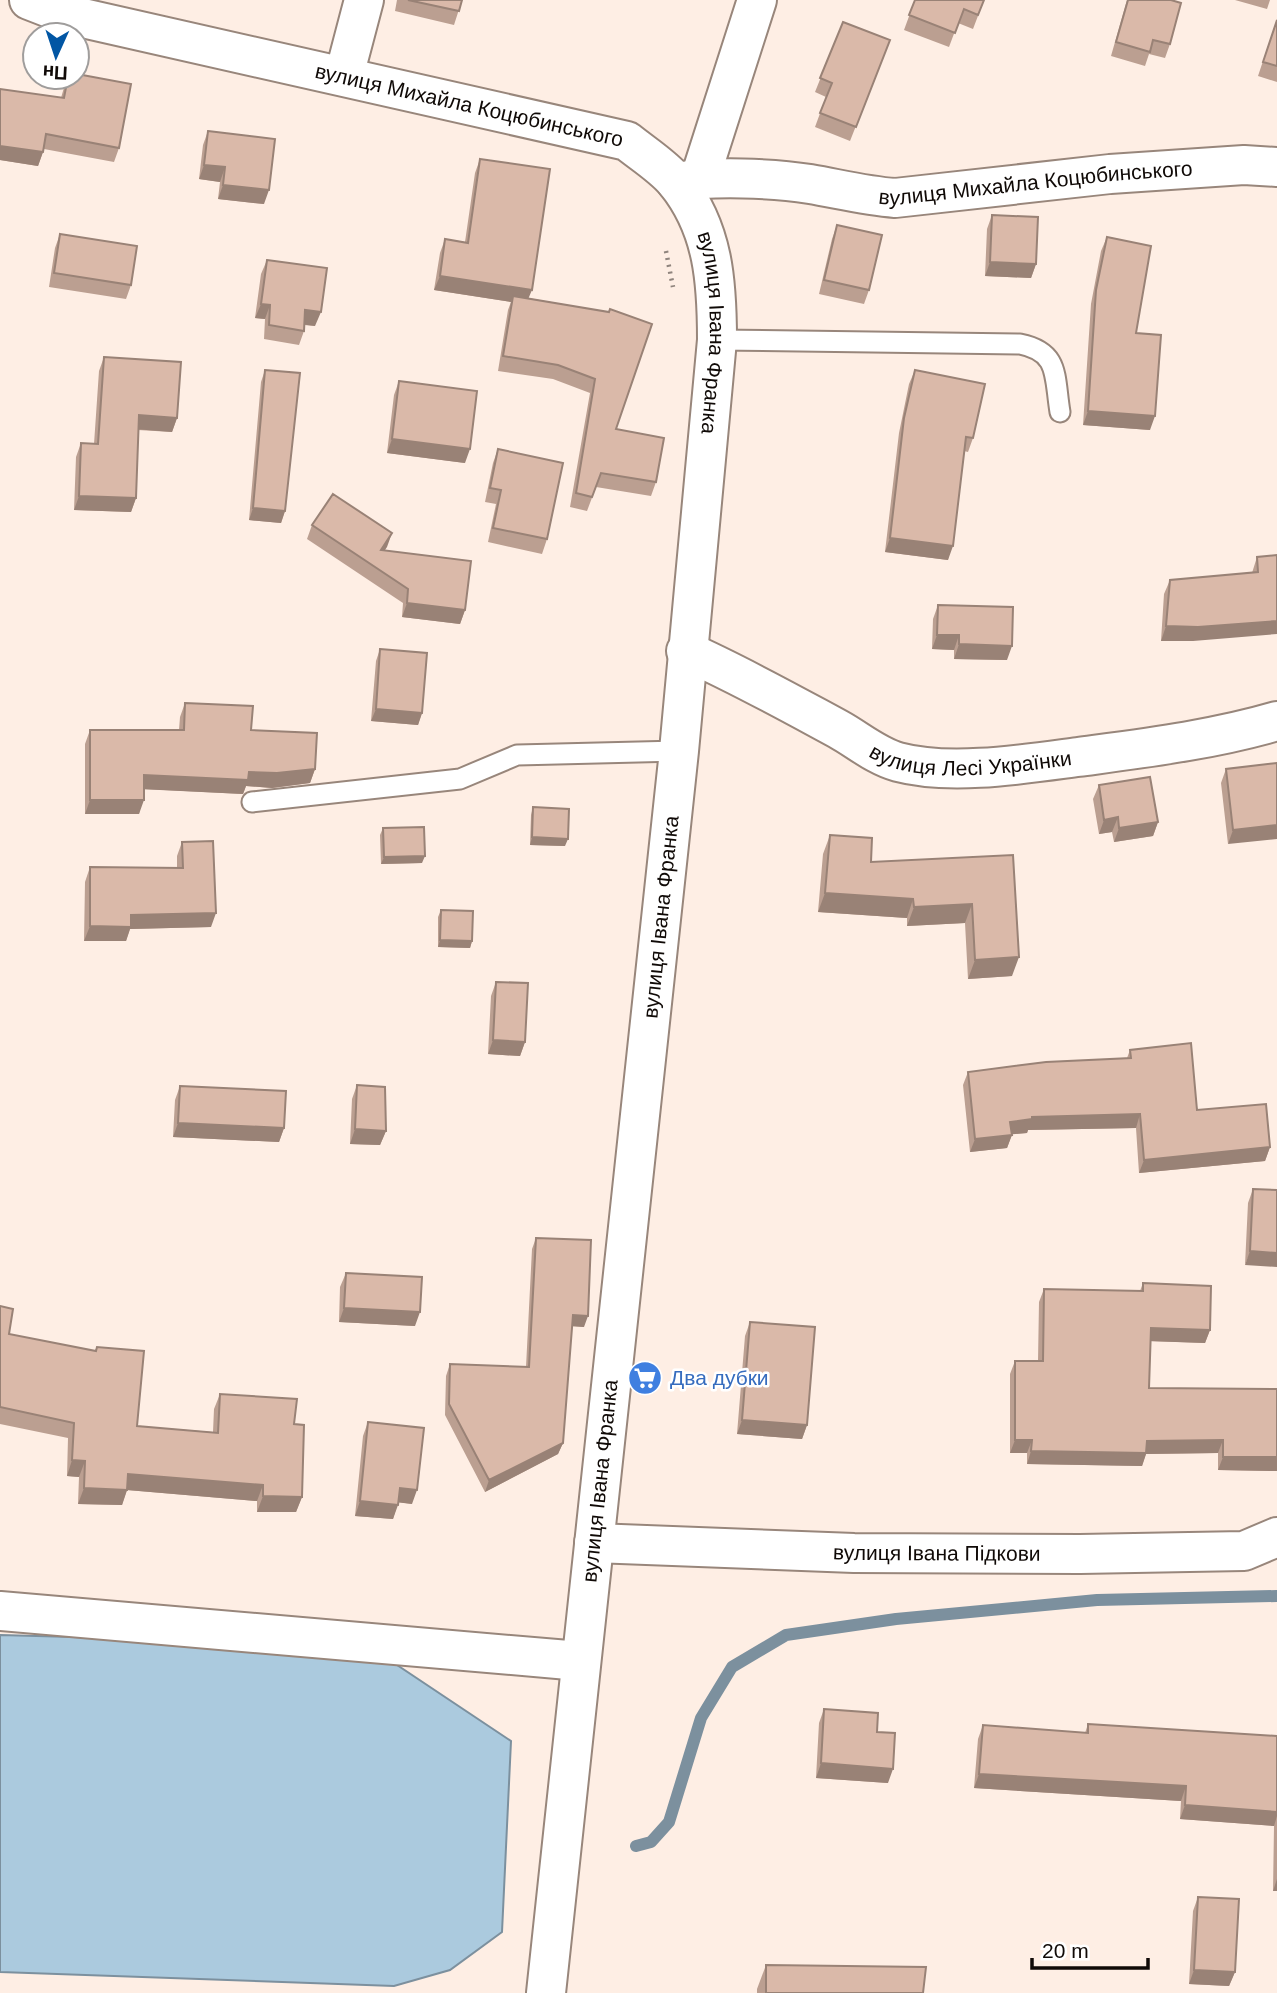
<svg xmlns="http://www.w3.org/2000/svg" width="1277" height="1993" font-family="Arial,sans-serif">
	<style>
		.water { fill: #abcade; stroke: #7c909e; stroke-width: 2 }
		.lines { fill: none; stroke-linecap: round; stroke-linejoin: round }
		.stream { stroke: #7c909e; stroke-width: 12 }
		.lane-casing { stroke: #98867b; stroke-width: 23 }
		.street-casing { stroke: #98867b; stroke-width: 42 }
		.path { stroke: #8f847d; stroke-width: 4.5; stroke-dasharray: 2 5; stroke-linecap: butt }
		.lane { stroke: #fff; stroke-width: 19 }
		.street { stroke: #fff; stroke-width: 38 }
		.wall { fill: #bb9f91 }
		.shaded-wall { fill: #998276 }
		.building { fill: #dab9a9; stroke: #998276; stroke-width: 2 }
		.labels { text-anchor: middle; stroke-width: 5; stroke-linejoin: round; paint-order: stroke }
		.street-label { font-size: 21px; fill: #100a07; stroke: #fff }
		.shop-label { font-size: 21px; fill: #366cbe; stroke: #fff; text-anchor: start }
	</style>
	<rect width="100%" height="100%" fill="#feeee4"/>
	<path class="water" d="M0 1635 367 1645 511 1741 502 1932 450 1970 394 1986 0 1972Z"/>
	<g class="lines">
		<path class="stream" d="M636 1846 651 1842 669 1822 701 1718 732 1667 786 1635 896 1619 1097 1600 1277 1596"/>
		<g class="lane-casing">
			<path id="lane" d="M717 340 1020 344C1060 352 1054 376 1060 412
				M252 802 460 779 517 755 679 751"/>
		</g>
		<g class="street-casing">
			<g id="street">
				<path id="s1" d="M29 0 65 14 627 141C643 154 664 167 676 182 714 229 717 283 717 340L679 751 546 1993"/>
				<path d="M344 76 364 0"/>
				<path d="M700 178 757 0"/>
				<path id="s2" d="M676 182C713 176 773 178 810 184 839 189 866 196 895 198L1110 174 1244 165 1277 167"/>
				<path id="s3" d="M686 651C738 674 788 702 838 729 858 740 876 756 898 762 950 776 1025 764 1078 757 1145 748 1212 740 1277 721"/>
				<path id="s4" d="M594 1543 854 1553 1080 1554 1244 1551 1277 1537"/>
				<path d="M0 1611 580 1661"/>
			</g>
		</g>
		<path class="path" d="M666 251 673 287"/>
		<use href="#lane" class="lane"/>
		<use href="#street" class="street"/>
	</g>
	<path class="wall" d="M397 0H462L454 25 395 11Z
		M915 0H984L973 29 958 23 949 47 904 30Z
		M1127 0H1171L1170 44 1165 58 1149 54 1145 66 1111 56Z
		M1235 0H1270L1267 9Z
		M1277 19V82L1258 76Z
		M843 22 890 40 850 141 815 127 826 97 815 92Z
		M67 77H77L119 148 114 162 44 149 38 166 0 160V89L61 98Z
		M208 131 264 204 218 199 220 182 199 179 203 145Z
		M480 159 528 298 609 312 616 429 656 482 651 496 596 487 587 511 570 507 590 393 553 379 498 371 508 310 511 302 434 290 440 253 445 239 465 242 475 173Z
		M992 215 1036 264 1031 278 985 276 987 229Z
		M837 225 869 290 864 304 819 294 832 239Z
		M60 234 131 285 126 299 49 287 55 248Z
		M1107 237 1136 333 1150 430 1083 425 1091 304 1101 251Z
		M267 260 315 326 304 325V331L299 345 264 339 265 319 255 318 261 274Z
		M104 357 177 418 172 432 138 430 136 498 131 512 74 510 76 457 81 443 94 444 99 371Z
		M265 370 285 511 281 523 249 520 261 382Z
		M915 370 973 438 968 452 964 451 948 560 885 552 899 433 909 384Z
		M399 381 465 463 387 453 394 395Z
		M498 449 547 539 542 554 488 542 496 504 485 502 493 463Z
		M312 525 392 533 384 551 465 610 460 624 402 617 403 603 307 539Z
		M1277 555 1193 641H1161L1164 594 1170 580 1252 573 1257 557Z
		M938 605 1007 660 954 659V650L932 649 933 619Z
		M380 649 422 713 418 725 371 721 376 661Z
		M185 703 251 730 315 769 310 783 272 788 246 786 243 794 144 789 139 814H85V744L90 730H179L180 717Z
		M1277 763 1228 844 1221 783 1226 769Z
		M1099 785 1158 822 1153 836 1114 842 1112 832 1099 834 1093 799Z
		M533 807 565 846 530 845 531 815Z
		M383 828 422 863 381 864 380 835Z
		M830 835 871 862 1013 855 1012 976 968 979 965 923 907 926V918L818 912 823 854Z
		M182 842 211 927 130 929 126 941H84L85 882 90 867 177 868V856Z
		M441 910 472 941 470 948 438 947V917Z
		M496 982 525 1042 520 1056 488 1054 491 996Z
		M1130 1050 1197 1110 1270 1147 1265 1161 1139 1173 1136 1128 1028 1130 1027 1133 1012 1134 1007 1148 970 1152 963 1085 968 1072 1127 1058Z
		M357 1085 386 1131 380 1145 350 1144 352 1099Z
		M180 1086 284 1128 279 1142 173 1137 175 1100Z
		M1253 1189 1277 1190 1245 1265 1248 1203Z
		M536 1238 584 1327 572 1326 563 1443 558 1454 485 1492 445 1415 446 1376 450 1364 526 1367 532 1249Z
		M346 1273 415 1326 339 1322 340 1287Z
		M1143 1283 1210 1330 1205 1343 1151 1341 1149 1388 1277 1389V1471L1218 1470V1453L1146 1454 1142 1466 1027 1464V1453H1010V1374L1015 1361H1038L1039 1302 1044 1289 1140 1291Z
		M0 1306 9 1334 95 1351 97 1347 137 1426 213 1432 214 1409 220 1394 294 1424 302 1497 296 1512H257V1501L127 1490 122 1505 78 1504 79 1477 67 1476 68 1438 0 1424Z
		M750 1322 807 1425 802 1439 737 1434 745 1336Z
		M368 1422 412 1504 398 1502 393 1519 355 1516 363 1436Z
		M824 1709 877 1732 888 1783 816 1778 819 1723Z
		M1088 1724 1277 1736V1891H1273L1274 1826 1180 1819 1181 1801 974 1788 978 1739 983 1725 1085 1733Z
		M1198 1897 1235 1972 1229 1986 1189 1984 1193 1911Z
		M766 1965 923 1993H757V1989Z"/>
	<path class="shaded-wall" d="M0 146 43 152 38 166 0 160Z
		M204 165 225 167 220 182 199 179Z
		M223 185 269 190 264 204 218 199Z
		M990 262 1036 264 1031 278 985 276Z
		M440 276 532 290 526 304 513 296 511 302 434 290Z
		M261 304 270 305 265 319 255 318Z
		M305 310 321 312 315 326 300 324Z
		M1088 411 1155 416 1150 430 1083 425Z
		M139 415 177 418 172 432 134 429Z
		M392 439 470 449 465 463 387 453Z
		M79 496 136 498 131 512 74 510Z
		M253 508 285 511 281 523 249 520Z
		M392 533 387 547 375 565 381 550Z
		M890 538 953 546 948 560 885 552Z
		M407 603 465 610 460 624 402 617Z
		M1277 621V634L1193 641H1161L1166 626Z
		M937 635H959L954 650 932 649Z
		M959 644 1012 646 1007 660 954 659Z
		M376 709 422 713 418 725 371 721Z
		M315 769 310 783 272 788 246 786 243 794 139 789 144 775Z
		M90 800H144L139 814H85Z
		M1118 817 1112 832 1099 834 1104 820Z
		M1158 822 1153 836 1114 842 1119 828Z
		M1277 825V839L1228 844 1233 830Z
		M532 837 568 839 565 846 530 845Z
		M425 856 422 863 381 864 384 857Z
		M825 893 913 899 907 918 818 912Z
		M972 904 965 923 907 926 914 907Z
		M216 913 211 927 130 929 126 941H84L90 926 131 915Z
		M440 940 472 941 470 948 438 947Z
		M1019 957 1012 976 968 979 975 960Z
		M493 1040 525 1042 520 1056 488 1054Z
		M1140 1114 1136 1128 1028 1130 1027 1133 1005 1135 1010 1122 1032 1117Z
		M178 1123 284 1128 279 1142 173 1137Z
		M355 1129 386 1131 380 1145 350 1144Z
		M1012 1135 1007 1148 970 1152 975 1139Z
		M1270 1147 1265 1161 1139 1173 1144 1160Z
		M1250 1251 1277 1253V1267L1245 1265Z
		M344 1308 420 1312 415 1326 339 1322Z
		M573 1315 588 1316 584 1327 569 1326Z
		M1151 1328 1210 1330 1205 1343 1146 1341Z
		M742 1420 807 1425 802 1439 737 1434Z
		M1015 1440H1032L1027 1453H1010Z
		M1223 1440 1218 1453 1146 1454 1142 1466 1027 1464 1031 1451 1147 1441Z
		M563 1443 558 1454 485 1492 489 1480Z
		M1223 1457H1277V1471L1218 1470Z
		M72 1460 85 1461 79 1477 67 1476Z
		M128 1474 263 1485 257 1501 127 1490 122 1505 78 1504 84 1488Z
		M400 1488 417 1490 412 1504 395 1502Z
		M263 1496 302 1497 296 1512H257Z
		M360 1501 398 1505 393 1519 355 1516Z
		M821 1763 893 1769 888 1783 816 1778Z
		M979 1774 1186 1786 1181 1801 974 1788Z
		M1185 1805 1277 1812V1816L1274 1826 1180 1819Z
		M1277 1879V1891H1273Z
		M1194 1970 1235 1972 1229 1986 1189 1984Z"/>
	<path class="building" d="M408 0H462L459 11Z
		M915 0H984L978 15 964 9 955 33 909 15Z
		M1128 0H1171L1181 3 1170 44 1153 40 1150 52 1116 42Z
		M1277 20V66L1263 62Z
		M843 22 890 40 856 127 820 113 832 83 820 78Z
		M77 74 131 84 119 148 46 134 43 152 0 146V89L64 98 68 77H77Z
		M208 131 275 139 269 190 223 185 225 167 204 165Z
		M480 159 550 169 532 290 440 276 445 239 468 243Z
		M992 215 1038 217 1036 264 990 262Z
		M837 225 882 235 869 290 824 280Z
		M60 234 137 246 131 285 54 273Z
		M1107 237 1151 246 1136 333 1161 335 1155 416 1088 411 1096 290Z
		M267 260 327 268 321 312 305 310 304 331 269 325 270 305 261 304Z
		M513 296 609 312 610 309 652 324 616 429 664 438 656 482 601 473 592 497 576 493 595 379 558 365 503 356Z
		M104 357 181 362 177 418 139 415 136 498 79 496 81 443 98 444Z
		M265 370 300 373 285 511 253 508Z
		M915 370 985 384 973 438 966 437 953 546 890 538 904 418Z
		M399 381 477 391 470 449 392 439Z
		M498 449 563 463 547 539 493 528 501 490 490 488Z
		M333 494 392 533 381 550 471 561 465 610 407 603 408 589 312 525Z
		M1277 555V621L1198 627 1166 626 1170 580 1258 572 1257 557Z
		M938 605 1013 607 1012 646 959 644V635H937Z
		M380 649 427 653 422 713 376 709Z
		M185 703 253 706 251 730 317 733 315 769 277 773 249 772 248 780 144 775V800H90V730H184Z
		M1277 763V825L1233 830 1226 769Z
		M1150 777 1158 822 1119 828 1118 817 1104 820 1099 785Z
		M533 807 569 809 568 839 532 837Z
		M424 827 425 856 384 857 383 828Z
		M830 835 872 838 871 862 1013 855 1019 957 975 960 972 904 914 907 913 899 825 893Z
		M213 841 216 913 131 915V927L90 926V867L183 868 182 842Z
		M441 910 473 911 472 941 440 940Z
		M496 982 528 983 525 1042 493 1040Z
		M1191 1043 1197 1110 1266 1104 1270 1147 1144 1160 1140 1114 1032 1117V1119L1010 1122 1012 1135 975 1139 968 1072 1046 1062 1131 1058 1130 1050Z
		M357 1085 385 1087 386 1131 355 1129Z
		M180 1086 286 1091 284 1128 178 1123Z
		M1253 1189 1277 1190V1253L1250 1251Z
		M536 1238 591 1240 588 1316 573 1315 563 1443 489 1480 449 1404 450 1364 529 1367Z
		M346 1273 422 1277 420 1312 344 1308Z
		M1143 1283 1211 1286 1210 1330 1151 1328 1149 1388 1277 1389V1457H1223V1440L1147 1441 1146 1453 1031 1451 1032 1440H1015V1361H1043L1044 1289 1143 1291Z
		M0 1306 13 1309 9 1334 96 1351 97 1347 144 1351 137 1426 218 1433 220 1394 297 1399 294 1424 304 1425 302 1497 263 1496V1485L128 1474 127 1490 84 1488 85 1461 72 1460 74 1423 0 1407Z
		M750 1322 815 1327 807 1425 742 1420Z
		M368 1422 424 1428 417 1490 400 1488 398 1505 360 1501Z
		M824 1709 878 1713 877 1732 895 1733 893 1769 821 1763Z
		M1088 1724 1277 1736V1812L1185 1805 1186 1786 979 1774 983 1725 1088 1733Z
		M1198 1897 1239 1899 1235 1972 1194 1970Z
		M766 1965 926 1967 923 1993H766Z"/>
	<defs>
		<g id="supermarket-disc" transform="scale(1.75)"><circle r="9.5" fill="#3f7fe0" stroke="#fff"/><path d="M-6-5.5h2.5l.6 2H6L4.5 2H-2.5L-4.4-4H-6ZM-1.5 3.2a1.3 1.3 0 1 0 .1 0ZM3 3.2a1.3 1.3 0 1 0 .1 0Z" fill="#fff"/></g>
	</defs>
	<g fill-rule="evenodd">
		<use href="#supermarket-disc" x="645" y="1378"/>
	</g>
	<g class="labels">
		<g class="street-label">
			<text dy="7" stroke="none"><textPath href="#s1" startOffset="453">вулиця Михайла Коцюбинського</textPath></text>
			<text dy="7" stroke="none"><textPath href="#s2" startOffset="362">вулиця Михайла Коцюбинського</textPath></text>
			<text dy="7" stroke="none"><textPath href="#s1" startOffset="838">вулиця Івана Франка</textPath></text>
			<text dy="7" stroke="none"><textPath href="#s3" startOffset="312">вулиця Лесі Українки</textPath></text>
			<text transform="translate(661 917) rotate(-84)" y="7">вулиця Івана Франка</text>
			<text transform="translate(600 1481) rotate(-84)" y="7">вулиця Івана Франка</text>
			<text dy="7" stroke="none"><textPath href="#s4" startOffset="343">вулиця Івана Підкови</textPath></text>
		</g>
		<g class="shop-label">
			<text x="670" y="1385">Два дубки</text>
		</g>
	</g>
	<g transform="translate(56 56) rotate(183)"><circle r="33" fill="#ffffff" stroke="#9f9d9c" stroke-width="2"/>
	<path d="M0-5L12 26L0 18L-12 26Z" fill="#0156a4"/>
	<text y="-10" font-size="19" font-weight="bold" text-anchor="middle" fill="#100a07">Пн</text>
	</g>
	<path d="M1032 1958v10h116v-10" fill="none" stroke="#100a07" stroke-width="3.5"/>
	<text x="1042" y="1958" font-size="21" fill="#100a07" stroke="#ffffff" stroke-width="5" paint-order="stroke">20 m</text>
</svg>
